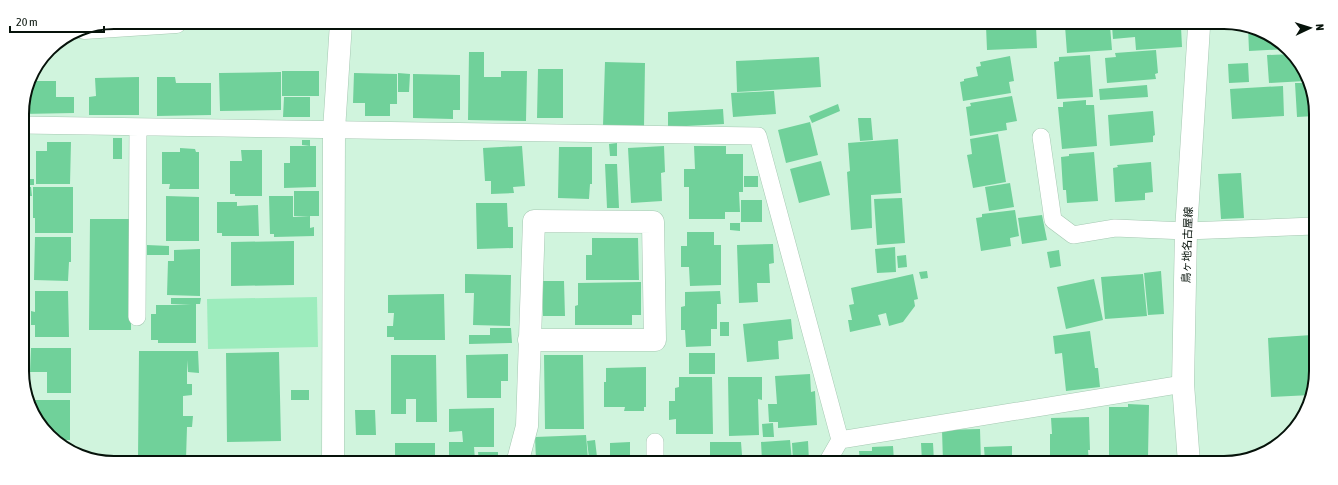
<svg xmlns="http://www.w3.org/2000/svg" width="1338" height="485" font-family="'Asap Condensed','Noto Sans JP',sans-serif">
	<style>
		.green { fill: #9decbd }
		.building { fill: #70d19a }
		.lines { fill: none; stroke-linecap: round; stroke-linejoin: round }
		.service-casing { stroke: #a5c8b2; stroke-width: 18 }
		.minor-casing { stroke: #a5c8b2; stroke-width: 23 }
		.tertiary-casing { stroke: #a5c8b2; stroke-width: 23 }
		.secondary-casing { stroke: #a5c8b2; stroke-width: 23 }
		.service { stroke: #fff; stroke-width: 17 }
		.minor { stroke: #fff; stroke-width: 22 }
		.tertiary { stroke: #fff; stroke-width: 22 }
		.secondary { stroke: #fff; stroke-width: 22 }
		.labels { text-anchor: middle; stroke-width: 3; stroke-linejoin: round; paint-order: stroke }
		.street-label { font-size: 11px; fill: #06120a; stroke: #fff }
		.rim { fill: none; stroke: #06120a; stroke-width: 2 }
	</style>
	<rect width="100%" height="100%" fill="#d0f4dd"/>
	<path class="green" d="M317 297 318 347 208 349 207 299Z"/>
	<path class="building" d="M986 26H1036L1037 48 987 50Z
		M1065 26H1110L1112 50 1067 53Z
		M1112 26 1181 27 1182 47 1136 50 1135 37 1113 39Z
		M1248 27H1253L1287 49 1249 51Z
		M1156 50 1158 73 1155 74 1156 79 1107 83 1105 58 1116 57 1115 53Z
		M469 52H484V77H501V71H527L526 121 468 120Z
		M1293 54 1305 81 1269 83 1267 55Z
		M1090 55 1093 97 1057 99 1054 62 1059 61V57Z
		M1010 56 1014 81 1009 82 1011 93 963 101 960 82 964 81V79L978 76 976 67 981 66 980 62Z
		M819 57 821 87 737 92 736 61Z
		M605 62 645 63 644 127 603 126Z
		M1248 63 1249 82 1229 83 1228 64Z
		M538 69H563V118H537Z
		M282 71H319V96H282Z
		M281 72V110L220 111 219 73Z
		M354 73 397 74V104H390V116H365V103H353Z
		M398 73 410 74 409 92H398Z
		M413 74 460 75V110H453V119L413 118Z
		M139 77V115H89V97L96 96 95 78Z
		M157 77H175L176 83H211V115L157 116Z
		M29 81H56V97H74V113L22 114V108Z
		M1295 83H1306L1315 102V116L1297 117Z
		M1147 85 1148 97 1100 100 1099 89Z
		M1283 86 1284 116 1232 119 1230 89Z
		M774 91 776 114 733 117 731 93Z
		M1012 96 1017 121 1006 123 1007 130 970 136 966 107 971 106 970 103Z
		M284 97H310V117H283Z
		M1086 100V105H1094L1097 146 1062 149 1058 107H1063V102Z
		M838 104 840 111 812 123 809 116Z
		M723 109 724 124 668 127V112Z
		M1153 111 1155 135 1153 136V142L1110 146 1108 115Z
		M858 118H871L873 140 860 141Z
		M810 122 818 155 786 163 778 130Z
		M998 134 1006 182 973 188 967 155 972 154 970 139Z
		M113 138H122V159H113Z
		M898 139 901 193 871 195 872 228 851 230 847 172 850 171 848 143Z
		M302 140H310V146L302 145Z
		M47 142H71L70 184H36V151H47Z
		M617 143V156H610L609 144Z
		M290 146H316V187L284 188V163H290Z
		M522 146 525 186 513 187 514 193 491 194V181H485L483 148Z
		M664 146 665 172 661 173 662 201 631 203 628 148Z
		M694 146H726V154H743V192H739L740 212H725V219H689V187H684V169H695Z
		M559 147H592V184H590L589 199 558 198Z
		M180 148 195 149 196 152H199V189H169L170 184H162V152H180Z
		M241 150H262V196H235V194H230V161H242Z
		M1094 152 1098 201 1067 203 1066 190H1063L1061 157 1069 156V154Z
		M821 161 830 195 799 203 790 169Z
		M1151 162 1153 192 1145 193V200L1115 202 1113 168 1118 167 1117 165Z
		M605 164H617L619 208H607Z
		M1241 173 1244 218 1221 219 1218 174Z
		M744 176H758V187H744Z
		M23 179H34V185H23Z
		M1010 183 1014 207 989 211 985 187Z
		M23 187H31L32 196H23Z
		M33 187H73V233H35V218H33Z
		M294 191H319V216H294Z
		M166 196 199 197V241H166Z
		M269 196H293V217L310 216V228L314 227V236L274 237V234H270Z
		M902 198 905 243 877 245 874 199Z
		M741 200H762V222H741Z
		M217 202H237V206L258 205 259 236H222V233H217Z
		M476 203H507L508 227H513V248L477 249Z
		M1015 210 1019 236 1010 238 1011 246 981 251 976 218 982 217V214Z
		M1042 215 1047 240 1022 244 1018 218Z
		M90 219H131V330H89Z
		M730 223H740V231L730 230Z
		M687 232H714V245H721V285L690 286 689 267H681V246H687Z
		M35 237H71V262H69L68 281 34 280Z
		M592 238H638L639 280H586V255H592Z
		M294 241V285L231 286V242Z
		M773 244 774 263 769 264 770 283H757L758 302 739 303 737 245Z
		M147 245 169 246V255H147Z
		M895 247 896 272 877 273 875 249Z
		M200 249V296L167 295 168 261H174V250Z
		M1059 250 1061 266 1050 268 1047 252Z
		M906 255 907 267 898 268 897 256Z
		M927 271 928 278 921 279 919 272Z
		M1161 271 1164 314 1148 315 1144 273Z
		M465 274 511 275 510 326 473 325 474 293H465Z
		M913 274 918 299 914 300 915 306 903 322 889 326 886 313 878 315 881 325 850 332 848 320H852L849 305 854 304 851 288Z
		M1143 274 1147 316 1105 319 1101 277Z
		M1094 279 1103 320 1066 329 1057 287Z
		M542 281H564L565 316H543Z
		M641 282V315H632V325H575V306L578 305V283Z
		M35 291H68L69 337H35V325H31V311L35 312Z
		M720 291 721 304H717V329H711V346L686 347 685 330H681V307L685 306V292Z
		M444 294 445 340H394V337H387V326H393L394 313H388V295Z
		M171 298H201L200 304H196V343H158V340H151V314H156V305H191L171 304Z
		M791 319 793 339 778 341 779 359 747 362 743 324Z
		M720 322H729V336H720Z
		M490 328H511L512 343 469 344V335H490Z
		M1090 331 1095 368H1098L1100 387 1066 391 1062 353 1055 354 1053 336Z
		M1312 335 1311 395 1271 397 1268 338Z
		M31 348H71V393H47V372H30Z
		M139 351H198L199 373 188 372 187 360V384H192V395L183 396V416H193L192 427H187L186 459 138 458Z
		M279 352 281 441 227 442 226 353Z
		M689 353H715V374H689Z
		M508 354V381H501V398H467L466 355Z
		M391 355H436L437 422H416V399H406V414H391Z
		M544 355H583L584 429H545Z
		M646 367V407H644V411H624L625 407H604V382H606V368Z
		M810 374 811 392 815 391 817 425 778 428V422H769L768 404H777L775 376Z
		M679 377H712L713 434H676V419L669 420V401H675V388L679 387Z
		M728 377H762V400L758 399 759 435 729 436Z
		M291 390H309V400H291Z
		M30 400H70V440H57L45 432Z
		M1128 404 1149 405 1148 457 1109 456V407H1128Z
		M494 408V447H474L475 460H449V442H463L462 431 449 432V409Z
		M355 410H375L376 435H356Z
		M1089 417 1090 450H1088L1089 462H1050V434H1052L1051 418Z
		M773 423 774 437H763L762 424Z
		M980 429 981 462H943L942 430Z
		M586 435 588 459 536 460 535 437Z
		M595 440 597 457 589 458 587 441Z
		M790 440 792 461H762L761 442Z
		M808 441 809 461H793L792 443Z
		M630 442V455H610V443Z
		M710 442H741L742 455H746V461H696V456H710Z
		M395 443H435V460L395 459Z
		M921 443H933L934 462H922Z
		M893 446 894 461H860L859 451H872V447Z
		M1012 446V462H985L984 447Z
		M478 452H498V460H479Z
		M1124 458H1148V462H1124Z"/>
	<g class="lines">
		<g class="service-casing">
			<path id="service" d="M22 125 758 136 840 440
				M1041 137 1053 220 1073 235 1115 228 1186 231 1314 226
				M137 317 138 127
				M655 460V442
				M828 461 840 440 1183 384"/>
		</g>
		<g class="minor-casing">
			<path id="minor" d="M333 459 334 130 341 23
				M518 460 527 426 534 221 653 222 655 340H529"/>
		</g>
		<g class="tertiary-casing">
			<path id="tertiary" d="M84 28 176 22"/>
		</g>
		<g class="secondary-casing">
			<path id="secondary" d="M1189 463 1183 384 1186 231 1199 27"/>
		</g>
		<use href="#service" class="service"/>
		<use href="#minor" class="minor"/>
		<use href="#tertiary" class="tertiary"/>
		<use href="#secondary" class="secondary"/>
	</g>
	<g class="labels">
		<g class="street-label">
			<text transform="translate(1187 245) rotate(-88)" y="4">鳥ヶ地名古屋線</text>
		</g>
	</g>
	<path d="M0 0H1338V485H0ZM114 29H1224A85 85 0 0 1 1309 114V371A85 85 0 0 1 1224 456H114A85 85 0 0 1 29 371V114A85 85 0 0 1 114 29Z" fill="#fff" fill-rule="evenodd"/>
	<path class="rim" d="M114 29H1224A85 85 0 0 1 1309 114V371A85 85 0 0 1 1224 456H114A85 85 0 0 1 29 371V114A85 85 0 0 1 114 29Z"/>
	<g transform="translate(1310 28) rotate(86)" stroke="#ffffff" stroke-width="3" paint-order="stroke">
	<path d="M0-3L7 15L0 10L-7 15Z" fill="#06120a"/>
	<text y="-6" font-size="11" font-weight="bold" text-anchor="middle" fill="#06120a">N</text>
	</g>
	<path d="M10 26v6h94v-6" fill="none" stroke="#06120a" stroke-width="2"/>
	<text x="16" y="26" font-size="12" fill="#06120a" stroke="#ffffff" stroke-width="3" paint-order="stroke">20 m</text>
</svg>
